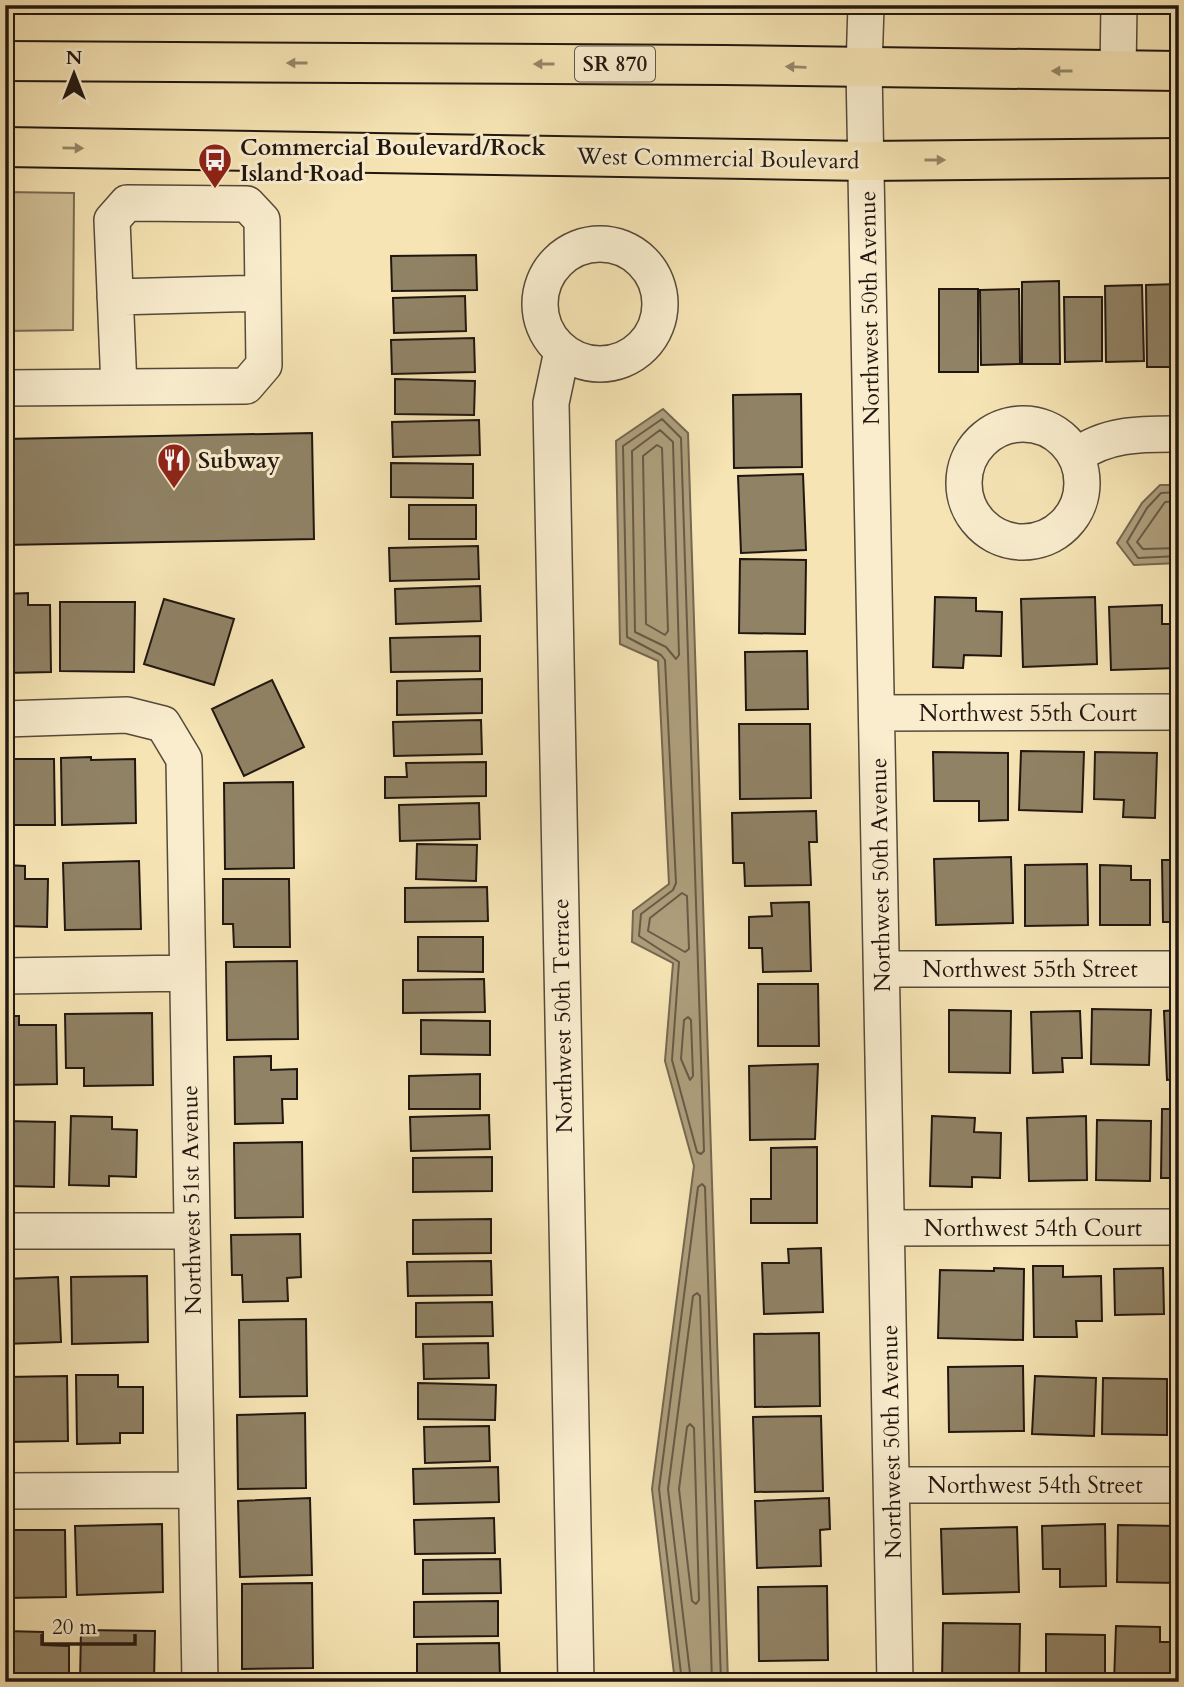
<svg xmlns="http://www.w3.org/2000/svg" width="1184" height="1687" font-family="Cardo,serif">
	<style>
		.green { fill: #d2c198; stroke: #7a6c54; stroke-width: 2 }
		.water { fill: #ae9e7c; stroke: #766851; stroke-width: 2 }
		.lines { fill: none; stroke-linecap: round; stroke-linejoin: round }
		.shore { stroke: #685a46; stroke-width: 2 }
		.building { fill: #908265; stroke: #211710; stroke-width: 2 }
		.minor-casing { stroke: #564a39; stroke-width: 38 }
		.highway-casing { stroke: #211710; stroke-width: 42 }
		.minor { stroke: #f9edce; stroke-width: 35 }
		.highway { stroke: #f6e4b4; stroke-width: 38 }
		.oneway { fill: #96886a }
		.labels { text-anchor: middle; stroke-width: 6; stroke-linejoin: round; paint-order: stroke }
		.shield { fill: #f9edce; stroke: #625749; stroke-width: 2 }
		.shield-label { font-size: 21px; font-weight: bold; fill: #211710 }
		.poi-label { font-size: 23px; font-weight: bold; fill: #211710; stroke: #f9edce; text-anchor: start }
		.street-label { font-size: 23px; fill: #211710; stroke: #f9edce }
	</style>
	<rect width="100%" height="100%" fill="#f6e4b4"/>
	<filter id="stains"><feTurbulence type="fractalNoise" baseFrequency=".00286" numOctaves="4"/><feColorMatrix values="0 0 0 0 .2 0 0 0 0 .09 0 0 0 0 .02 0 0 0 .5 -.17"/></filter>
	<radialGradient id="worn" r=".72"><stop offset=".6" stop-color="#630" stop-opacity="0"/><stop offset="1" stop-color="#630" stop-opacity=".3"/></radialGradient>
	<path class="green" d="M5 192 74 193 73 330 5 331Z"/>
	<path class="water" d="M663 409 688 433 728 1682H675L652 1489 694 1166 665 1061 673 963 632 942 633 911 669 884 658 661 620 644 616 441Z
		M1160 485H1179V563L1134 565 1117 543 1142 503Z"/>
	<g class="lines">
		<path class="shore" d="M662 419 681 438 704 1151 701 1154 697 1152 672 1060 679 962 639 936 641 914 673 890 676 883 665 660 661 655 627 637 623 446Z
			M660 430 673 442 679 655 676 659 666 647 635 632 632 451Z
			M657 445 662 448 668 631 665 635 646 624 643 456Z
			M1179 492 1161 493 1147 508 1127 542 1138 558 1179 556
			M1179 501 1165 502 1137 542 1143 549 1179 548
			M682 893 687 896 689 949 685 952 648 931 650 918Z
			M688 1017 691 1020 693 1076 690 1080 681 1059 684 1020Z
			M690 1424 694 1428 699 1600 696 1604 692 1601 679 1489 687 1427Z
			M682 1682 659 1489 698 1187 702 1184 705 1187 721 1682
			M691 1682 668 1489 693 1296 697 1293 700 1296 712 1682"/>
	</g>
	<path class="building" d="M476 255 477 290 392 291 391 256Z
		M1059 281 1060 364H1022V282Z
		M1179 284V367H1147L1146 285Z
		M1142 285 1144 361 1106 362 1105 286Z
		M939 289H978V372H939Z
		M1019 289 1020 364 981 365 980 290Z
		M465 296 466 331 394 333 393 298Z
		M1064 297H1102V361L1065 362Z
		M474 338 475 372 392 374 391 340Z
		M395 379 475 381 474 415 395 414Z
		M801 394 802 467 734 468 733 395Z
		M479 420 480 455 393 457 392 422Z
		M312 433 314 539 5 545V439Z
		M391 463 473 464V498L391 497Z
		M803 474 806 550 741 553 738 476Z
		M409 505H476V539H409Z
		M478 546 479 579 390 581 389 548Z
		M740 559 806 560 805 634 739 633Z
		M480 586 481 621 396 624 395 589Z
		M28 593V605H50L51 672 5 673V594Z
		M935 597 976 598V611L1002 612 1001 656 964 655 963 668 933 667Z
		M1095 597 1097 664 1023 667 1021 599Z
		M164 599 234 619 214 685 144 664Z
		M60 602H135L134 672 60 671Z
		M1162 605V624H1177L1178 668 1111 670 1109 607Z
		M480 636V671L391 672 390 638Z
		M807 651 808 709 746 710 745 652Z
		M482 679V713L397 715V681Z
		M272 680 304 747 244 776 212 709Z
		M481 720 482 754 394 756 393 722Z
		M739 724H810L811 798 740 799Z
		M1171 750H1179V811H1171Z
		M1021 751 1084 752 1082 812 1019 810Z
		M933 752 1008 753V820L979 821V801H934Z
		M1095 752 1157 753 1155 818 1123 817 1124 800 1094 799Z
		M91 757V760L135 759 136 823 62 825 61 758Z
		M5 759H54L55 825H5Z
		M486 762V796L385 798V777H407L406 763Z
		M293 782 294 868 225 869 224 783Z
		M479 803 480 839 400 841 399 805Z
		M816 811 817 842H809L811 885 745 886 744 863H733L732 813Z
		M417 844 477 845 476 881 416 879Z
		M1011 857 1013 923 936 925 934 859Z
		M1162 860H1179V922H1163Z
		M139 861 141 929 65 930 63 863Z
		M1087 864 1088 925 1025 926V865Z
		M5 865 25 866V879H48L47 927 5 926Z
		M1100 865 1131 866V880H1150V925H1100Z
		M223 879H289L290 947H234L233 924H223Z
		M487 887 488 921 405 922V888Z
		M809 902 811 971 763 972 762 948H749V917L772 916 771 903Z
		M418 937H483V972L418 971Z
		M297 961 298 1039 227 1040 226 962Z
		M484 979 485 1012 403 1013V980Z
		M758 984H818L819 1046H758Z
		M1092 1009 1151 1010 1149 1065 1091 1064Z
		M949 1010 1011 1011 1010 1073 949 1072Z
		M1179 1010V1079L1167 1080 1164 1011Z
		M1080 1011 1082 1058H1062L1063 1072 1033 1073 1031 1012Z
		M152 1013 153 1085 84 1086V1068H66L65 1014Z
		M5 1016H19V1025H56L57 1084 5 1085Z
		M421 1020 490 1021V1055L421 1054Z
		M271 1056V1070L297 1069V1099H282L283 1123 235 1124 234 1057Z
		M818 1064 815 1139 750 1140 749 1066Z
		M480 1074V1109H409V1076Z
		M1162 1109H1179V1178H1161Z
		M489 1115 490 1149 411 1151 410 1117Z
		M71 1116 112 1117V1129L137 1130 136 1177 109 1176V1186L69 1185Z
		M932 1116 975 1118 974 1132 1001 1133 1000 1178 972 1177V1187L930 1186Z
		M1086 1116 1087 1180 1029 1181 1027 1118Z
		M1097 1120 1151 1121 1150 1181 1096 1180Z
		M5 1121 55 1122 54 1187 5 1186Z
		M302 1142 303 1217 235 1218 234 1143Z
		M817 1147V1223H751V1199H771V1148Z
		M492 1157V1191L413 1192V1158Z
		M491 1219V1253L413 1254V1220Z
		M300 1234 301 1277 287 1278 288 1301 243 1302 242 1275H232L231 1235Z
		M821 1248 823 1312 764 1314 762 1263H789L788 1249Z
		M491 1261 492 1295 408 1296 407 1262Z
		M1033 1266H1063V1277L1101 1276 1102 1321H1076L1077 1337H1034Z
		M994 1268 1024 1269 1023 1340 938 1338 940 1270 994 1271Z
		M1163 1268 1164 1314 1115 1315 1114 1269Z
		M1176 1269H1179V1331H1175Z
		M147 1276 148 1342 72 1344 71 1277Z
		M58 1277 61 1342 5 1344V1279Z
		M492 1302 493 1336 416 1337V1303Z
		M306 1319 307 1396 240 1397 239 1320Z
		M819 1333 820 1406 755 1407 754 1334Z
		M488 1343 489 1378 424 1379 423 1344Z
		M1023 1366 1024 1431 949 1432 948 1367Z
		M76 1375H118V1387H143V1433H120V1443L77 1444Z
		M67 1376 68 1441 5 1442V1377Z
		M1035 1376 1096 1378 1094 1436 1032 1434Z
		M1103 1378 1167 1379V1435L1102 1434Z
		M418 1383 496 1385 495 1420 418 1419Z
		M1176 1384 1179 1385V1433H1174Z
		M305 1413 306 1488 238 1489 237 1415Z
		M821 1416 823 1491 755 1492 753 1417Z
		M489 1426 490 1461 425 1463 424 1427Z
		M498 1467 499 1502 414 1504 413 1469Z
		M310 1498 312 1575 240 1577 238 1501Z
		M829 1498 830 1529 820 1530 821 1566 757 1568 755 1501Z
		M494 1518 495 1553 415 1554 414 1520Z
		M162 1524 163 1592 77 1595 75 1526Z
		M1105 1524 1106 1586 1060 1587V1569H1043L1042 1526Z
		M1118 1525 1179 1526V1583L1117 1582Z
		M1017 1527 1019 1592 943 1594 941 1529Z
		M5 1530H65L66 1597 5 1598Z
		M500 1559 501 1593 423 1594V1560Z
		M312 1583 313 1668 242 1669V1584Z
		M827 1586 828 1660 759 1661 758 1587Z
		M498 1601V1636L414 1637V1602Z
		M943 1623 1020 1624 1019 1682H942Z
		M1116 1626 1160 1627V1642H1179V1682H1114Z
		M81 1630 155 1631 154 1682H80Z
		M5 1631 43 1632V1645L69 1646V1682H5Z
		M1046 1634 1105 1635V1682H1046Z
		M499 1643 500 1677 417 1679V1644Z
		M828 1673 829 1682H760V1675Z
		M316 1677V1682H247V1678Z"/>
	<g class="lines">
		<g class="minor-casing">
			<path id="minor" d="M866 5 864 69 895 1682
				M1118 71 1119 5
				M540 304a60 60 0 1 1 120 0a60 60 0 1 1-120 0Z
				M115 297 263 293
				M562 351 551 403 576 1682
				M5 388 246 386 264 365 262 220 247 204 127 203 112 220 119 387
				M964 483a59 59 0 1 1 118 0a59 59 0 1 1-118 0Z
				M1076 456C1107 433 1142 434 1179 434
				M877 713 1179 712
				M5 719 127 715 163 724 184 759 200 1682
				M882 969H1179
				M5 976 187 973
				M887 1228 1179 1227
				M5 1231H191
				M892 1485H1179
				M5 1491 196 1490"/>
		</g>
		<g class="highway-casing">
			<path id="highway" d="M5 61 724 65 1179 71
				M5 147 866 161 1179 158"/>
		</g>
		<use href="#minor" class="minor"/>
		<use href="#highway" class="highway"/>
	</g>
	<defs><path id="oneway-solid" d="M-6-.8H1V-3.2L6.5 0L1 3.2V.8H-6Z" transform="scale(1.75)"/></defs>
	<g class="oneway">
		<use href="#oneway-solid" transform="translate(297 63) rotate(-180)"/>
		<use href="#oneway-solid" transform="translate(544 64) rotate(-180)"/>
		<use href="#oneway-solid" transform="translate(796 67) rotate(-178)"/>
		<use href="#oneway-solid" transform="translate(1062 71) rotate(-180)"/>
		<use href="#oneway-solid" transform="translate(73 148) rotate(1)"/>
		<use href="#oneway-solid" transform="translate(935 160)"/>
	</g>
	<defs>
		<g id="bus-pin" transform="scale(1.75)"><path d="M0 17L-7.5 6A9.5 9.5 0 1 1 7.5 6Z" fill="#8f2418" stroke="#f9edce"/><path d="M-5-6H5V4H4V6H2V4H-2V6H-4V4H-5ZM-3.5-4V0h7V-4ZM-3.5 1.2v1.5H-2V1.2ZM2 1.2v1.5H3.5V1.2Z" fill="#fff"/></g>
		<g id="restaurant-pin" transform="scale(1.75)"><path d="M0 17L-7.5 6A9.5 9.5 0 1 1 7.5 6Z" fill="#8f2418" stroke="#f9edce"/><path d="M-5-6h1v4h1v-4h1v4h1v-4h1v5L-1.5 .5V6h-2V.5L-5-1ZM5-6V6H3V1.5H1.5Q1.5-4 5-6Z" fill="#fff"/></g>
	</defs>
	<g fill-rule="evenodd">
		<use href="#bus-pin" x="215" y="160"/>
		<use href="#restaurant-pin" x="174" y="460"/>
	</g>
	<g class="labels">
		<rect class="shield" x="575" y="46.5" width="80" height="35" rx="5"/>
		<g class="shield-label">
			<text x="615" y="71">SR 870</text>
		</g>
		<g class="poi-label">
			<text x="240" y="155">Commercial Boulevard/Rock<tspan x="240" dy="26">Island Road</tspan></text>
			<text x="198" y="468">Subway</text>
		</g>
		<g class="street-label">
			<text transform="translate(718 158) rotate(1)" y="8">West Commercial Boulevard</text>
			<text transform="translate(869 308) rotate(-91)" y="8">Northwest 50th Avenue</text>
			<text x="1028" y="721">Northwest 55th Court</text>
			<text transform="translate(880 875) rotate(-91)" y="8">Northwest 50th Avenue</text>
			<text x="1030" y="977">Northwest 55th Street</text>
			<text transform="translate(562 1016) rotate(-91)" y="8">Northwest 50th Terrace</text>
			<text transform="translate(191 1200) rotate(-91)" y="8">Northwest 51st Avenue</text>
			<text x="1033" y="1236">Northwest 54th Court</text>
			<text transform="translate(891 1442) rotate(-91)" y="8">Northwest 50th Avenue</text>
			<text x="1035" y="1493">Northwest 54th Street</text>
		</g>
	</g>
	<rect width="1184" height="1687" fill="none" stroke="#f6e4b4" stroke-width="28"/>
	<rect x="7" y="7" width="1170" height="1673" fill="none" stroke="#211710" stroke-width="3.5"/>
	<rect x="14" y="14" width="1156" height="1659" fill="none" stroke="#211710" stroke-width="2"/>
	<g transform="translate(74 74)" stroke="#f9edce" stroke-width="5" paint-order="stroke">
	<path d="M0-5L12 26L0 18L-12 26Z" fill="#211710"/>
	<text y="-10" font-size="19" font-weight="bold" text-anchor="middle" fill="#211710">N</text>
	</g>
	<path d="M42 1634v10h93v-10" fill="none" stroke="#211710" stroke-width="3.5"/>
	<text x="52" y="1634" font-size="21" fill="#211710" stroke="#f9edce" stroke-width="5" paint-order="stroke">20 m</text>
	<rect width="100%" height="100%" filter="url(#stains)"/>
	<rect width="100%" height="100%" fill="url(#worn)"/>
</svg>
